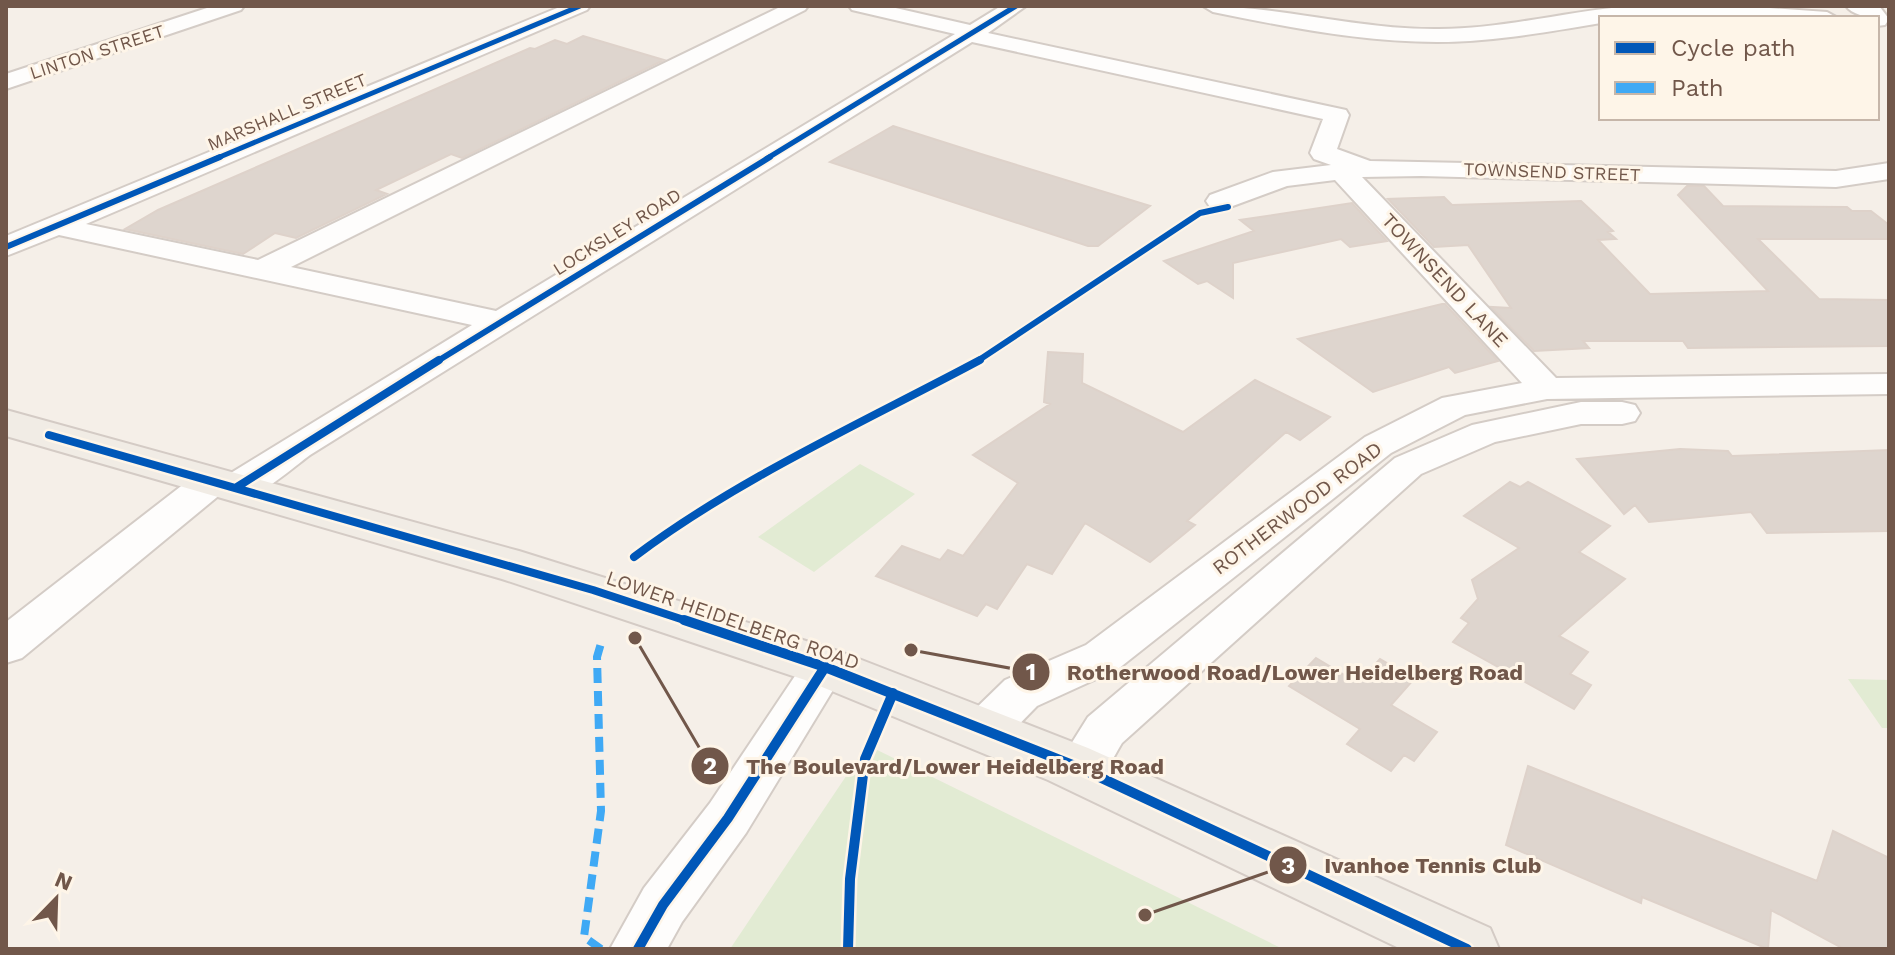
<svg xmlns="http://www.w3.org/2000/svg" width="1895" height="955" font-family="'Work Sans',sans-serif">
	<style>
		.green { fill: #e2ebd3 }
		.building { fill: #ded5ce; stroke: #ded2ca; stroke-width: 2 }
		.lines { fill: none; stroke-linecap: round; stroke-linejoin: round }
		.minor-casing { stroke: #d4ccc6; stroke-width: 4 }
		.major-casing { stroke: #d4cbc5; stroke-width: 4 }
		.minor { fill: #fefdfc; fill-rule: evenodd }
		.major { fill: #f1ece5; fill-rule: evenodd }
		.quiet { stroke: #3fa9f5; stroke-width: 8; stroke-dasharray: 15 8; stroke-linecap: butt }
		.cycleway-far3-casing { stroke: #fef5e8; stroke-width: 8 }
		.cycleway-far2-casing { stroke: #fef5e8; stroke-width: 10 }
		.cycleway-far1-casing { stroke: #fef5e8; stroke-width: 13 }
		.cycleway-casing { stroke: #fef5e8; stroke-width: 15 }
		.cycleway-far3 { stroke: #0057b8; stroke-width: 5 }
		.cycleway-far2 { stroke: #0057b8; stroke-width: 6 }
		.cycleway-far1 { stroke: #0057b8; stroke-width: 8 }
		.cycleway { stroke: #0057b8; stroke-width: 10 }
		.labels { text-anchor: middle; stroke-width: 6; stroke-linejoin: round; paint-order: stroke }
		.far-street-label { font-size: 18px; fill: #71574a; stroke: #fef5e8 }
		.street-label { font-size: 20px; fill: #71574a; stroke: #fef5e8 }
		.leader { fill: none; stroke: #71574a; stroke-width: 3 }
		.callout-dot { fill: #71574a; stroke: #fef5e8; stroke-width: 3 }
		.mark-label { font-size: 24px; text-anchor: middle; font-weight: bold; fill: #fff }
		.callout-label { font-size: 22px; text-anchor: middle; font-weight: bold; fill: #71574a; stroke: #fef5e8; stroke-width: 6; stroke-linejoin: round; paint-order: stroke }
	</style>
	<rect width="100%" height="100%" fill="#f5efe8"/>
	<path class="green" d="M860 464 915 494 814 572 758 537Z
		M1848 679 1889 680V728H1882Z
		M867 745 1283 949H730Z"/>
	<path class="building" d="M583 36 664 60 462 158 451 154 376 190 387 194 296 238 275 233 243 254 125 229 158 210 530 48 535 49 555 40 567 44Z
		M893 126 981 154 1150 206 1098 246H1088L830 162Z
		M1687 186H1704L1723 206 1847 207 1852 211H1871L1889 225V239H1758L1819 299 1889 300V346L1688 348 1683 341H1583L1589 348 1534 351 1491 307 1511 308 1468 245 1434 247 1388 199 1444 197 1452 205 1581 201 1613 231 1608 232 1616 239 1598 240 1650 294 1768 291 1678 195Z
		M1352 203 1387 241 1350 247 1341 239 1233 263V298L1207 281 1198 284 1164 261 1254 231 1240 220Z
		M1442 304H1445L1498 361 1455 373 1449 367 1373 392 1298 339Z
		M1048 352 1083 354 1082 383 1183 432 1255 380 1330 417 1300 440 1286 432 1187 521 1195 525 1150 562 1085 523 1052 574 1027 564 997 609 986 604 977 616 876 576 902 546 940 560 948 550 963 556 1018 483 973 455 1050 404 1044 402Z
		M1680 449 1728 451 1732 456 1889 450V531L1767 533 1751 512 1649 522 1635 505 1624 514 1577 459Z
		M1510 482 1520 487 1528 482 1610 526 1579 552 1625 579 1559 636 1588 652 1570 674 1591 685 1574 709 1453 642 1469 623 1461 618 1478 599 1472 580 1519 548 1464 516Z
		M1316 658 1358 683 1380 659 1414 679 1391 705 1437 732 1414 761 1404 755 1391 771 1347 744 1360 729 1289 686Z
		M1528 766 1817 881 1833 831 1889 858V949H1844L1771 910 1768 949 1642 897 1641 903 1506 845Z"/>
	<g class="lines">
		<g class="minor-casing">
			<path id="minor" d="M213 6H244L241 10 6 89V74Z
				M562 6H590L587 10 86 224 258 260 782 6H808L805 10 291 267 496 311 955 34 852 10 849 6H887L970 25 1001 6H1026L988 33 1346 110 1349 115 1337 149 1370 161 1836 171 1889 163V179L1836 187 1421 176 1362 177 1556 378 1889 374V394L1547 399 1465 415 1391 453 1118 669 1037 706 1003 741 986 747 969 741 962 728 969 715 1005 680 1086 645 1365 437 1442 398 1522 383 1335 180 1287 186 1230 207 1220 209 1210 207 1206 201 1210 195 1273 172 1331 165 1314 159 1310 153 1323 119 972 42 310 455C289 470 247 512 222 493L22 658 6 663V622L198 473 211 470 226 476 472 325 59 235 6 256V236Z
				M1203 6C1282 6 1359 30 1439 29 1504 29 1567 11 1632 6 1697 1 1763 8 1827 12L1838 18H1664L1660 15 1601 18V23C1547 32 1492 42 1437 42 1361 42 1287 27 1213 12Z
				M1846 6 1880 7 1889 19 1885 25 1877 26V18C1868 18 1851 14 1846 6Z
				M1581 402H1622L1635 405 1640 413 1635 421 1622 424H1581L1495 442 1421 474 1122 743C1105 771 1099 795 1063 782L1056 768 1088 717 1395 458 1472 425Z
				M825 650 841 655 847 667 746 833 682 922 667 949H610L644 888 710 803 809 655Z"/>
		</g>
		<g class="major-casing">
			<path id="major" d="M6 410 519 551 841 652 1088 748 1490 928 1499 949H1401L1048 780 805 680 502 579 6 436Z"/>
		</g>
		<use href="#minor" class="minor"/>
		<use href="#major" class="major"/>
		<path class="quiet" d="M601 949 584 937 601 811 597 657 602 640"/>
		<g class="cycleway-far3-casing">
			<path id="cycleway-far3" d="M215 159 580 6
				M766 159 1016 6"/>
		</g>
		<g class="cycleway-far2-casing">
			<path id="cycleway-far2" d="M6 247 220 157
				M436 362 770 157
				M976 362 1200 213 1228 207"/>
		</g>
		<g class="cycleway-far1-casing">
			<path id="cycleway-far1" d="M49 435 593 590 690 622
				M237 487 439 360
				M634 557C737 479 866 421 980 360"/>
		</g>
		<g class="cycleway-casing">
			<path id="cycleway" d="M684 620 825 667 1080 768 1467 949
				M638 949 663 905 728 818 825 667
				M848 949 850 879 865 759 893 693"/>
		</g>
		<use href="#cycleway-far3" class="cycleway-far3"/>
		<use href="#cycleway-far2" class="cycleway-far2"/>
		<use href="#cycleway-far1" class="cycleway-far1"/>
		<use href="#cycleway" class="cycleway"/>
	</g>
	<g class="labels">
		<g class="far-street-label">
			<text transform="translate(97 52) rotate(-18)" y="6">LINTON STREET</text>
			<text transform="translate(287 112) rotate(-23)" y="6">MARSHALL STREET</text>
			<text transform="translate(1552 172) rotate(2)" y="6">TOWNSEND STREET</text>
			<text transform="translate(617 232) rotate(-32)" y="6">LOCKSLEY ROAD</text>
		</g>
		<g class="street-label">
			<text transform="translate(1445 280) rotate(47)" y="7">TOWNSEND LANE</text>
			<text transform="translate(1297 508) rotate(-37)" y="7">ROTHERWOOD ROAD</text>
			<text transform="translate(733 620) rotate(19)" y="7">LOWER HEIDELBERG ROAD</text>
		</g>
	</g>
	<path class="leader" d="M911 650L1031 672M635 638L710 766M1145 915L1288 865"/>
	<g class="callout-dot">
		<circle cx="911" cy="650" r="8"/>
		<circle cx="635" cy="638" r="8"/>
		<circle cx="1145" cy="915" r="8"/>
		<circle cx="1031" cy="672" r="20"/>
		<circle cx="710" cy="766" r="20"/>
		<circle cx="1288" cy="865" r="20"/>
	</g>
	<g class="mark-label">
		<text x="1031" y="680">1</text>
		<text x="710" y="774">2</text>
		<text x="1288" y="874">3</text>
	</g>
	<g class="callout-label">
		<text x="1295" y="680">Rotherwood Road/Lower Heidelberg Road</text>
		<text x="955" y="774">The Boulevard/Lower Heidelberg Road</text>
		<text x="1433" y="873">Ivanhoe Tennis Club</text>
	</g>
	<rect width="1895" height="955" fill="none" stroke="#71574a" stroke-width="16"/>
	<rect x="1599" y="16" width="280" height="104" fill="#fef5e8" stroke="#c6b6a9" stroke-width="2"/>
	<rect x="1615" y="42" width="40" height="12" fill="#0057b8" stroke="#c6b6a9" stroke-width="2"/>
	<text x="1671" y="56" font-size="24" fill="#71574a">Cycle path</text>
	<rect x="1615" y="82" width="40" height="12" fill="#3fa9f5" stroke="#c6b6a9" stroke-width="2"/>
	<text x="1671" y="96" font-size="24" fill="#71574a">Path</text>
	<g transform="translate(56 899) rotate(23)" stroke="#fef5e8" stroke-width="6" paint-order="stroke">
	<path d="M0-6L14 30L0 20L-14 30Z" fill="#71574a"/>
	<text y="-12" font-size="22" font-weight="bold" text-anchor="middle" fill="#71574a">N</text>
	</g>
</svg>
